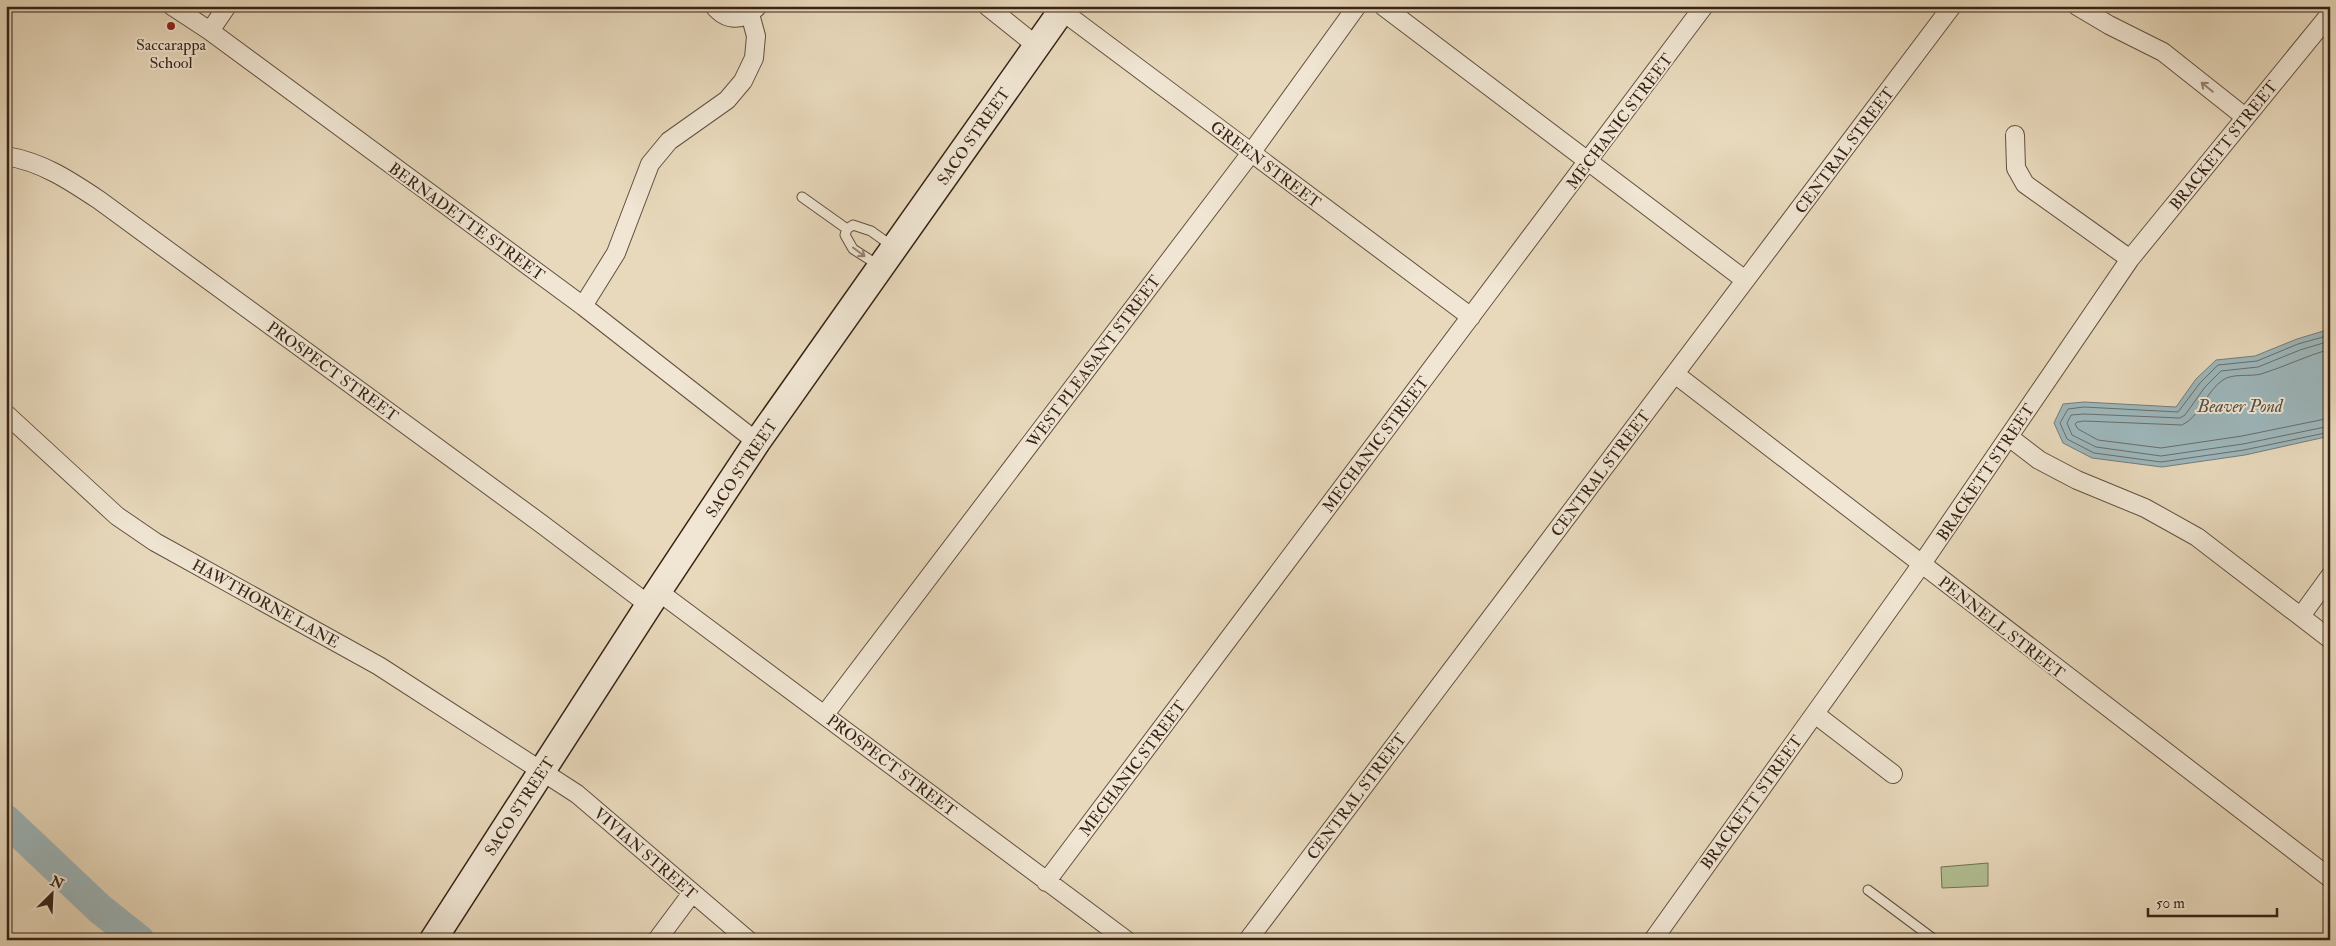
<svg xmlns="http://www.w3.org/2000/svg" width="2336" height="946" font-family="'IM FELL Double Pica',serif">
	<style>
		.green { fill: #b2c093; stroke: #747254 }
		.water { fill: #9db7bc; stroke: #747c7a }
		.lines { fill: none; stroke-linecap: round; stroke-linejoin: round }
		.shore { stroke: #6a6d69; stroke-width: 1 }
		.river { stroke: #9db7bc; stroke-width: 31 }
		.lane-casing { stroke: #635040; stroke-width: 11 }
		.street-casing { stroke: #635040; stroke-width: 20 }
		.secondary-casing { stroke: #372316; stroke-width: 29 }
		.lane { stroke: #f0e6d3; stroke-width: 9 }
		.street { stroke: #f0e6d3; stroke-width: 18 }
		.secondary { stroke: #f0e6d3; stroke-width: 26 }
		.oneway { stroke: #948474 }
		.poi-dot { fill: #8f2418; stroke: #f0e6d3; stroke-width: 2 }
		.labels { text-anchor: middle; stroke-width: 4; stroke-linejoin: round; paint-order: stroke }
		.poi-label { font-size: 16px; fill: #372316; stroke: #f0e6d3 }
		.street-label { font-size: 16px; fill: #372316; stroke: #f0e6d3 }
		.water-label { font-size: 18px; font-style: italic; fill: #564f48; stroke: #f0e6d3 }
	</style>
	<rect width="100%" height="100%" fill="#e8d9bc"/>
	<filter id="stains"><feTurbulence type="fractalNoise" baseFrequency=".004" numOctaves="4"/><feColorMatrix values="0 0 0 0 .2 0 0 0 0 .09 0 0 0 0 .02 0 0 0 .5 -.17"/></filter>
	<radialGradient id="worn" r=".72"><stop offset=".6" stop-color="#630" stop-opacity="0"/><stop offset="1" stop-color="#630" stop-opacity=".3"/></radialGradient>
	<path class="green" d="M1988 863V886L1942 888 1941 867Z"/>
	<path class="water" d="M2330 329V436L2245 455 2162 467 2092 458 2063 443 2054 423 2063 404 2084 402 2176 407 2196 379 2216 360 2255 356 2297 339Z"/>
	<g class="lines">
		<path class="shore" d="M2330 335 2298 344 2257 361 2218 365 2200 383 2178 412 2084 407 2068 409 2060 423 2067 439 2094 453 2161 462 2244 450 2330 432
			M2330 341 2300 350 2258 367 2221 371 2205 387 2185 415 2180 418 2084 414 2071 415 2067 423 2072 435 2096 447 2161 456 2243 444 2330 426
			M2330 349C2306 356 2284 367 2261 374 2250 377 2232 373 2223 380 2206 391 2200 417 2182 425L2084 421 2077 422 2075 424 2078 429 2098 440 2161 448 2242 436 2330 418"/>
		<path class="river" d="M6 820 100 909 139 940"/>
		<g class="lane-casing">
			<path id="lane" d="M802 197 847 229
				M878 265 853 249 845 235 847 229 853 225 871 231 892 246
				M1868 890 1935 940"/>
		</g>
		<g class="street-casing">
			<path id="street" d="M172 6 210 31 583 306 757 442
				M714 6C727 22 744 21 757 7
				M987 6 1037 46
				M1383 6 1745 280
				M2077 6 2109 25 2163 52 2245 117
				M1062 11 1471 317
				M210 31 227 6
				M2015 135 2016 168 2025 184 2130 259
				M6 156C42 162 69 180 99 200L543 525 649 605
				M583 306 616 253 650 164 669 141 727 100 743 81 754 58 756 36 750 14
				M1675 374 2330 878
				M6 414 117 516 155 542 379 666 577 794 748 940
				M2009 437 2039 460 2077 480 2145 508 2197 537 2330 639
				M659 592 1126 940
				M2301 616 2330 576
				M825 714 1251 153 1357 6
				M1815 714 1893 774
				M1046 882 1704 6
				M657 940 692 893
				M1248 940 1952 6
				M1653 940 1921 565 2130 259 2330 14"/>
		</g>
		<g class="secondary-casing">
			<path id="secondary" d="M433 940 649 605 757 442 1065 6"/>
		</g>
		<use href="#lane" class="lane"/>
		<use href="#street" class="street"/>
		<use href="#secondary" class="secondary"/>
	</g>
	<defs><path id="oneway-shaft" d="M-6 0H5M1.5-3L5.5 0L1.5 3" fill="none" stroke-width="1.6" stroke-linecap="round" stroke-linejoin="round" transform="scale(1.25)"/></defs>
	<g class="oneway">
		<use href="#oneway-shaft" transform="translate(2207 87) rotate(-141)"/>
		<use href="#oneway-shaft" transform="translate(859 252) rotate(37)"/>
	</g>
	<circle class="poi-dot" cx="171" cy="26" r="5"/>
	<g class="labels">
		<g class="poi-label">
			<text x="171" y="50">Saccarappa<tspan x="171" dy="18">School</tspan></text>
		</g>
		<g class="street-label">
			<text transform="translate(1619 121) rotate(-53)" y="6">MECHANIC STREET</text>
			<text transform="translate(973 136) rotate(-55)" y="6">SACO STREET</text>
			<text transform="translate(2223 145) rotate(-51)" y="6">BRACKETT STREET</text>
			<text transform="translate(1844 150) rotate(-53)" y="6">CENTRAL STREET</text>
			<text transform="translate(1266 164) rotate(37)" y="6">GREEN STREET</text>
			<text transform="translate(467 221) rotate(36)" y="6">BERNADETTE STREET</text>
			<text transform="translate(1093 361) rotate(-53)" y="6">WEST PLEASANT STREET</text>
			<text transform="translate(333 371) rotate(36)" y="6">PROSPECT STREET</text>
			<text transform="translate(1375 444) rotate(-53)" y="6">MECHANIC STREET</text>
			<text transform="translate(741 468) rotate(-56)" y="6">SACO STREET</text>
			<text transform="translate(1985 472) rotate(-56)" y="6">BRACKETT STREET</text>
			<text transform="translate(1600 473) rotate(-53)" y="6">CENTRAL STREET</text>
			<text transform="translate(266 603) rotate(29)" y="6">HAWTHORNE LANE</text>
			<text transform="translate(2002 627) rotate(38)" y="6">PENNELL STREET</text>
			<text transform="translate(892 765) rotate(37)" y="6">PROSPECT STREET</text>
			<text transform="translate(1132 768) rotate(-53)" y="6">MECHANIC STREET</text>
			<text transform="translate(1356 796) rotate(-53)" y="6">CENTRAL STREET</text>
			<text transform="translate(1751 802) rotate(-54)" y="6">BRACKETT STREET</text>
			<text transform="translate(519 806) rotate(-57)" y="6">SACO STREET</text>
			<text transform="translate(646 853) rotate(41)" y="6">VIVIAN STREET</text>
		</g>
		<g class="water-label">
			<text x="2240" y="412">Beaver Pond</text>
		</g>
	</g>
	<rect width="2336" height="946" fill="none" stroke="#e8d9bc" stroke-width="25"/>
	<rect x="8" y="8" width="2321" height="931" fill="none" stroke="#372316" stroke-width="2.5"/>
	<rect x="12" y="12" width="2311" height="921" fill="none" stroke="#372316"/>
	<g transform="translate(52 894) rotate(24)" stroke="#f0e6d3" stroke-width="4" paint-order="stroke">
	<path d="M0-4L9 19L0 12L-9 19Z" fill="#372316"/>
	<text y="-8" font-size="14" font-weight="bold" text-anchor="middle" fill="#372316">N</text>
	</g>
	<path d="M2148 908v8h129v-8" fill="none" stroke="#372316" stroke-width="2.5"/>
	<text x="2156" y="908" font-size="15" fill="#372316" stroke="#f0e6d3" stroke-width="4" paint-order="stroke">50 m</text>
	<rect width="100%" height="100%" filter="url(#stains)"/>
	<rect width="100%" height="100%" fill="url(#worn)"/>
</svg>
